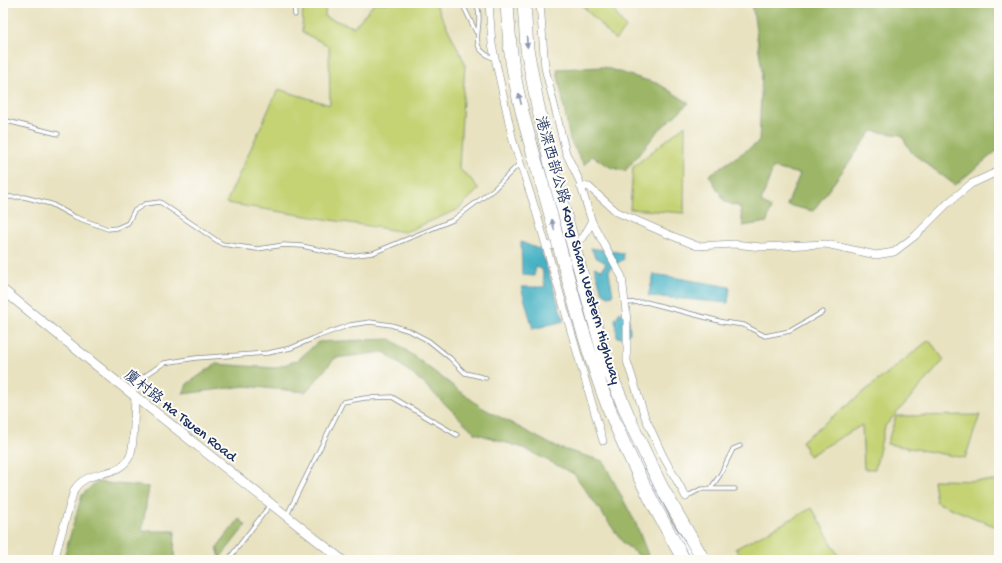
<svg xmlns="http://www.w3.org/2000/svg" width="1002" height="563" font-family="'Gochi Hand','LXGW WenKai TC',sans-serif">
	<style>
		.green { fill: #c5d375; stroke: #70816a }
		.forest { fill: #9cb566; stroke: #5c7262 }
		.water { fill: #47b2c4; stroke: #317091 }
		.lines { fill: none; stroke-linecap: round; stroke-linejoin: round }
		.service-casing { stroke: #82888f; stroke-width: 5 }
		.minor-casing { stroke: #82888f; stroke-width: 8 }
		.tertiary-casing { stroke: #82888f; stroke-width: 10 }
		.service { stroke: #fff; stroke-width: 3.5 }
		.minor { stroke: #fff; stroke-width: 7 }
		.tertiary { stroke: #fff; stroke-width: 9 }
		.motorway-bridge-casing { stroke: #82888f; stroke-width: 14; stroke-linecap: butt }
		.motorway-bridge { stroke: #fff; stroke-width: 13 }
		.oneway { fill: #8d97ae }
		.labels { text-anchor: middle; stroke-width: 4; stroke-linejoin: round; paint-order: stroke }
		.street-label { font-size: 15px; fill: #1b2f5e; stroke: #fdfcf7 }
	</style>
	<rect width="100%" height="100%" fill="#fdfcf7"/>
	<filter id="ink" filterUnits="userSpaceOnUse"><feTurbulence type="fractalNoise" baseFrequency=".025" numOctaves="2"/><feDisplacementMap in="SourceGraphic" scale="8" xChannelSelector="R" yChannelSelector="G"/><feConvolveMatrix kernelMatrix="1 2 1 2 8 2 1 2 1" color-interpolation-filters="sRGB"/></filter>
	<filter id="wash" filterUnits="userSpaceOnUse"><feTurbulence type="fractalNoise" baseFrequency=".012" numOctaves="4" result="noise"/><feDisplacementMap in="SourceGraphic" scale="16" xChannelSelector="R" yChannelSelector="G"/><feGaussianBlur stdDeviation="0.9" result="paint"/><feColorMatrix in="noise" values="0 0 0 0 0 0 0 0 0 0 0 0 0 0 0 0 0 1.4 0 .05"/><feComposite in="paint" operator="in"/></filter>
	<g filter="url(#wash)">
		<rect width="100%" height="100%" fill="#e8e2c0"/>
		<path class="green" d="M303 3H326L325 17 354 27 375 3H435L465 63 459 169 469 177 479 189 457 210 405 232 226 203 278 89 330 105 329 46 302 32Z
			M584 3H608L626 28 615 40 582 5Z
			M685 125 684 213 630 209 633 167Z
			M929 340 944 360 885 426 875 469H864L862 425 809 456 802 441Z
			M980 415 965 458 887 444 896 416Z
			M933 480 996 481 999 485V528L936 502Z
			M812 508 841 560H745L735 549Z"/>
		<path class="forest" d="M752 3H999V149L955 185 912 153 901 135 872 131 813 211 787 205 800 174 773 168 761 202 771 208 767 222 743 226 740 207 725 202 709 175 759 142 762 71Z
			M603 67 659 84 689 103 659 130 625 171 610 167 592 156 584 165 570 140 557 69Z
			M391 339 481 407 556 447 603 461 636 524 650 560H645L624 544 574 474 523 448 475 433 421 381 384 352 335 358 306 392 245 386 183 394 187 384 216 364 275 368 298 360 318 342Z
			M96 482 149 487 142 531H175L174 560H63L82 495Z
			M239 519 246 525 220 558 217 547Z"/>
		<path class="water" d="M521 242 541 250 564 321 533 329 521 287H545L542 269 536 267 534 276 522 275Z
			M591 248 623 253 624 259 610 268 609 272 613 295 608 296 602 292 594 267 602 270 606 263 595 257Z
			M654 274 730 287 728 303 648 296Z
			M620 312 629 319 630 333 623 338 617 337 615 319Z"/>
	</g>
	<g filter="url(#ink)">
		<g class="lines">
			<g class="service-casing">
				<path id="service" d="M294 3 295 15
					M462 3 476 32
					M477 3C478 8 479 14 479 19 478 40 471 49 495 59
					M3 120 58 134
					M3 197H24L51 204 75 217 108 229 117 228 128 223 134 211 145 204 160 202 222 244 257 249 284 245 302 246 349 256 373 253 453 220 494 189 519 164
					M626 303 646 302 723 322 744 325 765 336 790 331 823 312
					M135 394 134 387 139 380 164 363 196 358 268 353 291 348 319 336 350 325 370 322 391 325 410 331 429 341 450 358 465 373 486 378
					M615 407 647 477 671 524 695 560
					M711 488 720 475 733 449 740 446
					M686 497 701 489H735
					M287 515 343 402 365 398 392 397 457 435
					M228 560 270 505"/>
			</g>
			<g class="minor-casing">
				<path id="minor" d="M489 3 492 44 513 141 535 208 603 441
					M540 3 545 68 566 153 579 180 592 222 622 277 627 321V361L645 417 663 456 686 497
					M580 186 589 187 617 212 665 233 697 246 734 244 761 247 826 244 876 255 894 252 915 236 949 202 971 184 999 171
					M546 246 563 245 583 238 592 222
					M54 560 74 490C88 467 118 480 130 456 135 445 134 410 135 397"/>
			</g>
			<g class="tertiary-casing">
				<path id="tertiary" d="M3 290 107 374 342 560"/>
			</g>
			<use href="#service" class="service"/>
			<use href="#minor" class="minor"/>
			<use href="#tertiary" class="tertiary"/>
			<g class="motorway-bridge-casing">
				<path id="motorway-bridge" d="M507 3C508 20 509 37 511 54 518 108 536 160 550 212 568 277 584 343 608 406 629 460 656 510 684 560
					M524 3 527 49 537 102 551 165 607 366 635 432 661 486 701 556"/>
			</g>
			<use href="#motorway-bridge" class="motorway-bridge"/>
		</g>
		<defs><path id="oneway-solid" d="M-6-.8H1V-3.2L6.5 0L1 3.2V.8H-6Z"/></defs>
		<g class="oneway">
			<use href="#oneway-solid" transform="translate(527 42) rotate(86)"/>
			<use href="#oneway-solid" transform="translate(520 99) rotate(-103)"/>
			<use href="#oneway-solid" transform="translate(553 225) rotate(-105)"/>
		</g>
	</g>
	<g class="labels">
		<g class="street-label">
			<text transform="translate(579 250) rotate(74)" y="5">港深西部公路 Kong Sham Western Highway</text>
			<text transform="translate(181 415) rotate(38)" y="5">廈村路 Ha Tsuen Road</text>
		</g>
	</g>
	<rect width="1002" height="563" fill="none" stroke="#fdfcf7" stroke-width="16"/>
</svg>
